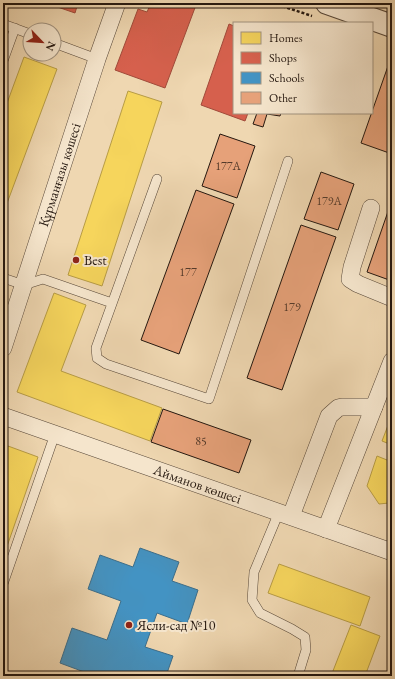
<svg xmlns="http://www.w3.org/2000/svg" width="395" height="679" font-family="'EB Garamond',serif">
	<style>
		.homes { fill: #f6d55c; stroke: #b79c45 }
		.shops { fill: #d6604d; stroke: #a14a3a }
		.schools { fill: #4393c3; stroke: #3a6e8d }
		.building { fill: #e6a179; stroke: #24170f }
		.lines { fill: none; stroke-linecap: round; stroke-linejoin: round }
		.service-casing { stroke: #574738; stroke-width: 10 }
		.minor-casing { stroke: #574738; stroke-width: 18 }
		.tertiary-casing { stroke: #574738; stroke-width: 24 }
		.path { stroke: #24170f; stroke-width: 2.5; stroke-dasharray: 3 2; stroke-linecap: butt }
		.service { stroke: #f5e5cc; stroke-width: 9 }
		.minor { stroke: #f5e5cc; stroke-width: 17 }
		.tertiary { stroke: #f5e5cc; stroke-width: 22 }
		.poi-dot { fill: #8f2418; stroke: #f5e5cc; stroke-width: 1.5 }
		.labels { text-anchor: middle; stroke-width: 4; stroke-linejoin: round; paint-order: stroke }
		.number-label { font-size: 12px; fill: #543a2a }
		.street-label { font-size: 14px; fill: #24170f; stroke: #f5e5cc }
		.poi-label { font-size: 14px; fill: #24170f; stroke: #f5e5cc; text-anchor: start }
	</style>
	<rect width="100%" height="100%" fill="#efd7b1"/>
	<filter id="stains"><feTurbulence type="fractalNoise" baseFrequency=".005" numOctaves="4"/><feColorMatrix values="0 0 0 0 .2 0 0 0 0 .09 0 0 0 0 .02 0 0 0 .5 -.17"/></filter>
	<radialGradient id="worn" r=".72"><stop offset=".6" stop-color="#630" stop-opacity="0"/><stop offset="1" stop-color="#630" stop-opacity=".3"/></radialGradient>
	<path class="homes" d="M24 57 57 69 3 214V114Z
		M128 91 162 102 102 286 68 275Z
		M54 293 86 305 61 371 162 408 150 441 17 392Z
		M392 415V445L382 441Z
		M8 446 38 457 3 558V461Z
		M377 456 392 462V518L389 503 379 504 367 486Z
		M279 564 370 597 360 626 268 593Z
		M351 625 380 636 365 676H331Z"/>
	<path class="shops" d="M46 3H78L75 13Z
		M151 3H189L196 5 165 88 115 70 138 9 147 12Z
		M229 24 234 26V113H248L245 121 201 105Z"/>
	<path class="schools" d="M140 548 179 562 172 581 198 590 187 624 157 613 145 647 173 656 166 676H95L60 663 72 628 107 640 121 601 88 589 100 555 133 567Z"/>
	<path class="building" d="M388 66 392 67V154L361 143Z
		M257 113H281L280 116 267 114 263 127 253 124Z
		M220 134 255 146 237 198 202 186Z
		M321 172 354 184 338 230 304 219Z
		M196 190 234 204 179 354 141 340Z
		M392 200V281L367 272Z
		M301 225 336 237 282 390 247 378Z
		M163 409 251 440 239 473 151 442Z"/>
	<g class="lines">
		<g class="service-casing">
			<path id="service" d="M3 24 30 34
				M54 43 97 59
				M3 61 15 28
				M157 179 96 348 97 358 106 364 209 399 288 161
				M3 278 24 285 43 279 112 303
				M279 512 254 572 252 600 260 613 292 629 305 637 306 650 298 676
				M3 584 55 434"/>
		</g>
		<g class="minor-casing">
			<g id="minor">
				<path d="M371 208 352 267 350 279 358 284 392 298"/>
				<path id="s1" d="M3 348 97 59 117 3"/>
				<path id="s2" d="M3 416 392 552"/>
				<path d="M291 516 329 416 338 408 342 407H374"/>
				<path d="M326 529 392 361"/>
			</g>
		</g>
		<g class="tertiary-casing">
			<path id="tertiary" d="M327 3 392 26"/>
		</g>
		<path class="path" d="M273 3 312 16"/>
		<use href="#service" class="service"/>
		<use href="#minor" class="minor"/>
		<use href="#tertiary" class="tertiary"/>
	</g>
	<g class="poi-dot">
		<circle cx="76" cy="260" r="4"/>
		<circle cx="129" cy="625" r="4"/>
	</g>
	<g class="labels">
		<g class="number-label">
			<text x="228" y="170">177А</text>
			<text x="329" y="205">179А</text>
			<text x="188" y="276">177</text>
			<text x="292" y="311">179</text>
			<text x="201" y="445">85</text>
		</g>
		<g class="street-label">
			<text dy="5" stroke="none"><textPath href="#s1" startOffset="182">Құрманғазы көшесі</textPath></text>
			<text dy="5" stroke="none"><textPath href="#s2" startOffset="206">Айманов көшесі</textPath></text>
		</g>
		<g class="poi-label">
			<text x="84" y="265">Best</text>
			<text x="137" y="630">Ясли-сад №10</text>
		</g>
	</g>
	<rect width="395" height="679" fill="none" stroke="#efd7b1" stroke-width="16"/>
	<rect x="4" y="4" width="387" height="671" fill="none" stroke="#24170f" stroke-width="2"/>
	<rect x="8" y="8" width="379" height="663" fill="none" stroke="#24170f"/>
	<rect x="233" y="22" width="140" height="92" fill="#f5e5cc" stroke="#a19380"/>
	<rect x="241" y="32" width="20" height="12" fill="#f6d55c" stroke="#a19380"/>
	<text x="269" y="42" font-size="12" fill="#24170f">Homes</text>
	<rect x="241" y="52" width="20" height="12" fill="#d6604d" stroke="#a19380"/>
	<text x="269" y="62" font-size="12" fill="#24170f">Shops</text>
	<rect x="241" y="72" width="20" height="12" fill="#4393c3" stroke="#a19380"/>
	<text x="269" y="82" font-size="12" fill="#24170f">Schools</text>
	<rect x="241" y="92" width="20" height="12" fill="#e6a179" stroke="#a19380"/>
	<text x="269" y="102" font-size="12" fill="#24170f">Other</text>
	<g transform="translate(42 42) rotate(115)"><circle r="19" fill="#f5e5cc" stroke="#a19380"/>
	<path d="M0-3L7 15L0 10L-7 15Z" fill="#8f2418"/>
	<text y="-6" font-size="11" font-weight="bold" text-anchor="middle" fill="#24170f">N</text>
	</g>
	<rect width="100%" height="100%" filter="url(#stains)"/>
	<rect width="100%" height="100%" fill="url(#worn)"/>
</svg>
